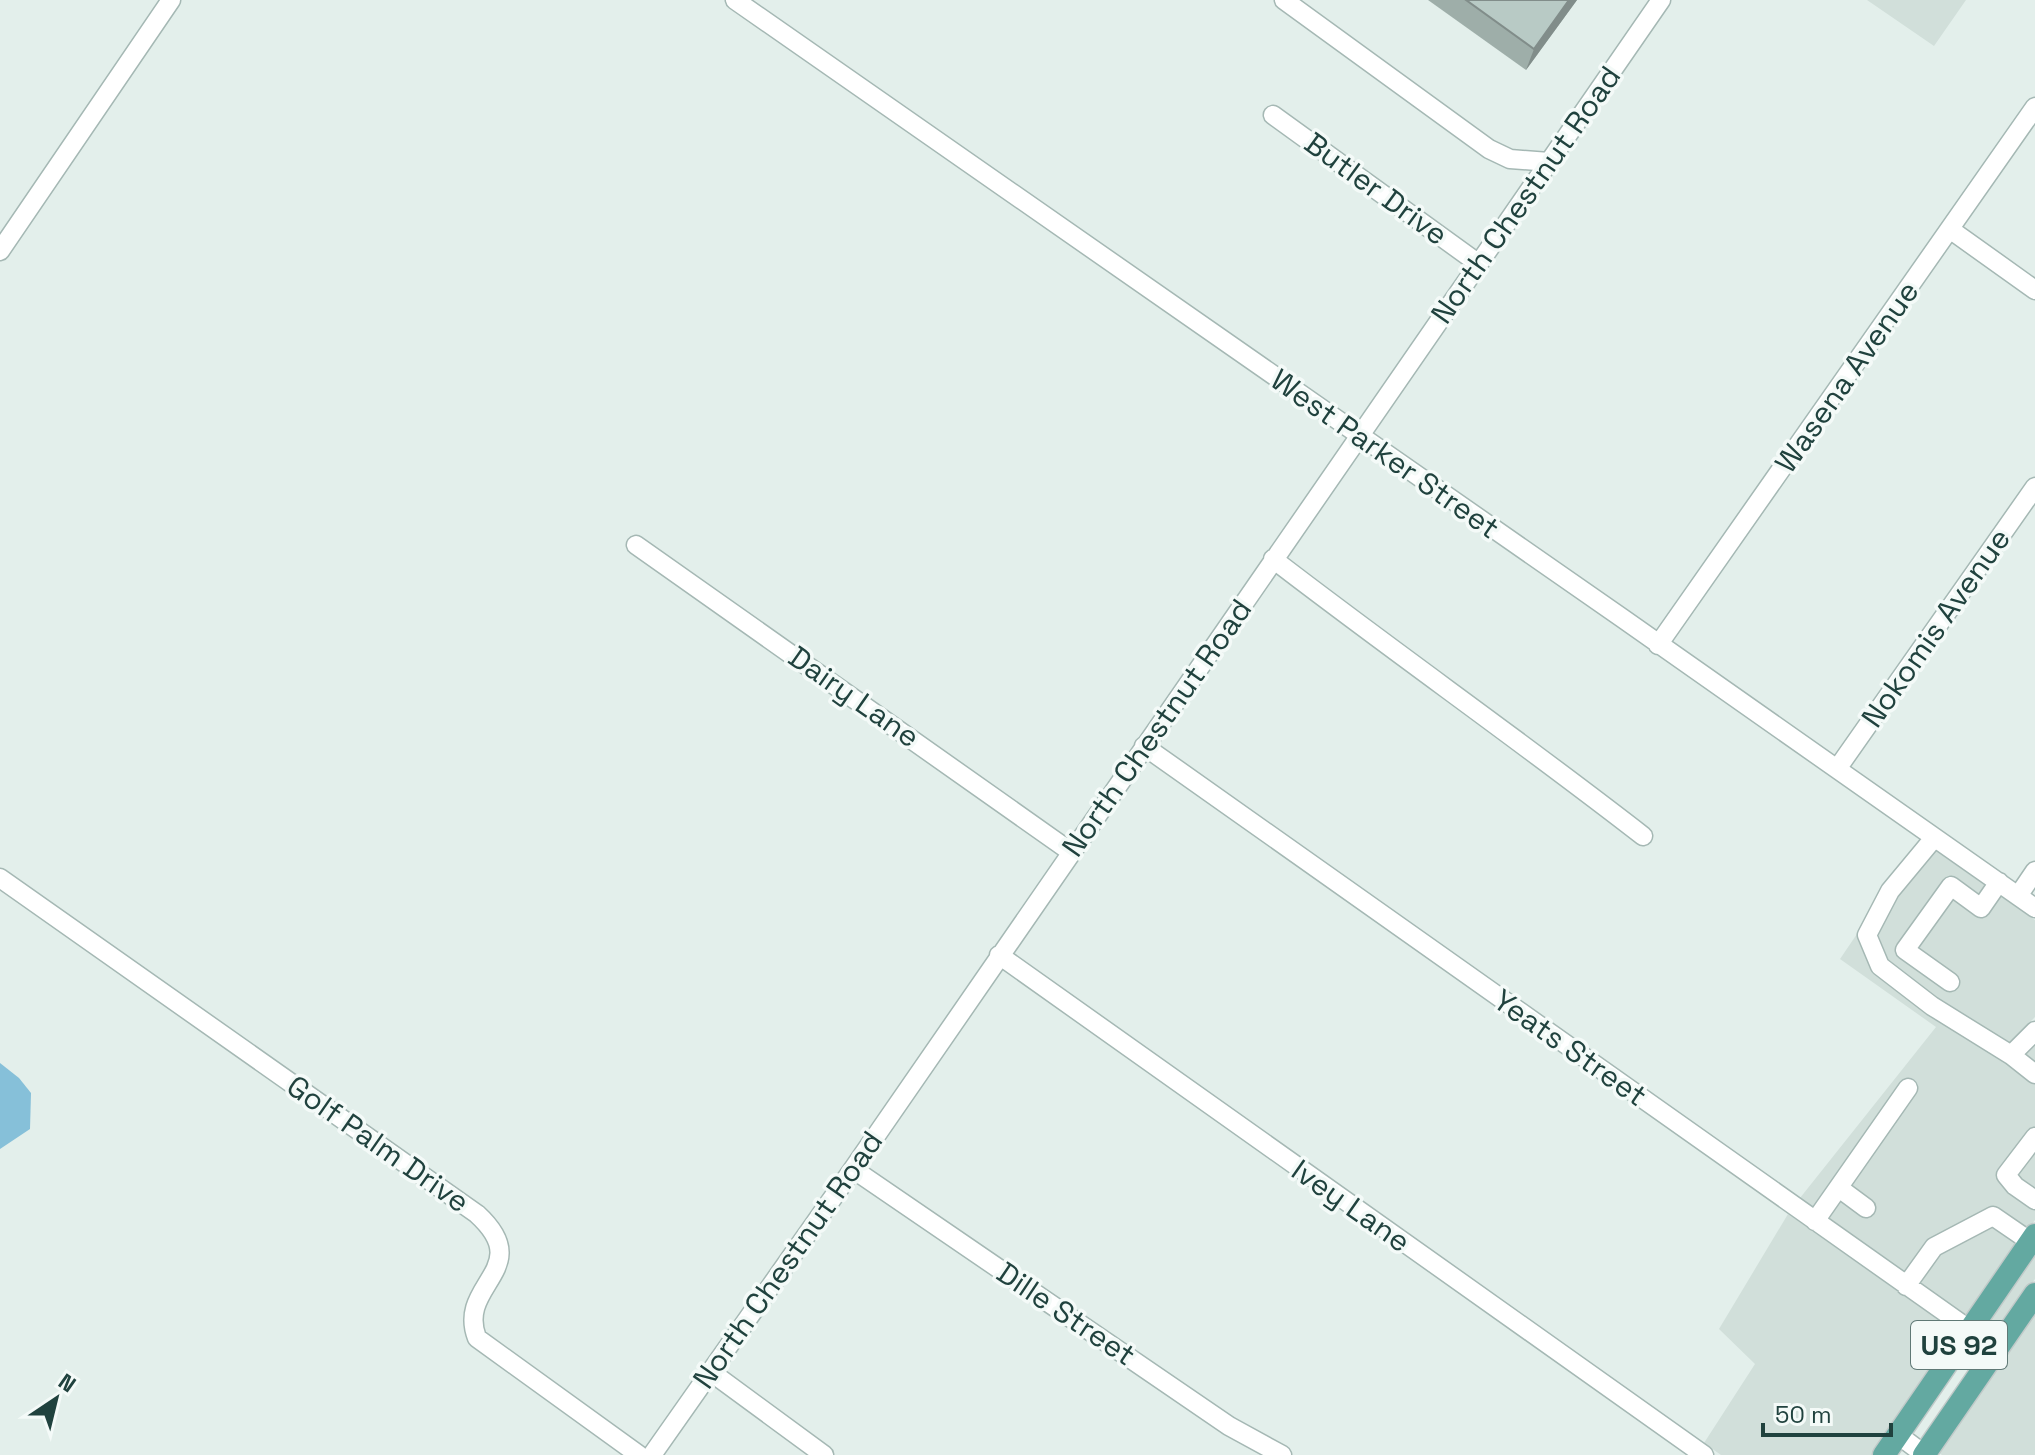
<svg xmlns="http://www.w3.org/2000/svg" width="2035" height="1455" font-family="'Space Grotesk',sans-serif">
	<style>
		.built { fill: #d1dfda }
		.water { fill: #86c0d9 }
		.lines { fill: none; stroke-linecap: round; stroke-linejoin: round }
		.minor-casing { stroke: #a5b8b4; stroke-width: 21 }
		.major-casing { stroke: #c1cac9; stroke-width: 25 }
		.minor { stroke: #fff; stroke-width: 18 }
		.major { stroke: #63a9a1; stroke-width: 22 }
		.wall { fill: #9eaea9 }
		.shaded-wall { fill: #818d8a }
		.building { fill: #b8cac5; stroke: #818d8a; stroke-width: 2 }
		.labels { text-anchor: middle; stroke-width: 7; stroke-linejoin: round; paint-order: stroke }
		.shield { fill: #f4faf8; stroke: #607976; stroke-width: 2 }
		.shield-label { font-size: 28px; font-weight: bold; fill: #20423e }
		.street-label { font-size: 30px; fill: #20423e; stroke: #f4faf8 }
	</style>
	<rect width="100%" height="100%" fill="#e3efeb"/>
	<path class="built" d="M1867 0H1966L1934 46Z
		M1935 850 2035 920V1017L2010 1043 1938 998 1888 960 1878 934 1897 896Z
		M1859 931V939L1874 974 1927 1014 2006 1063 2017 1062 2035 1043V1220L1968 1317 1800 1198 1936 1027 1840 959Z
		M1788 1214 1957 1333 1873 1455H1721L1704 1443 1755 1364 1719 1329Z
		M2035 1251V1279L1995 1336 1982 1327Z
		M2035 1310V1455H1942L1937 1452Z"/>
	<path class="water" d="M0 1063 19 1078 31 1093 30 1129 0 1149Z"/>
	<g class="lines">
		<g class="minor-casing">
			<path id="minor" d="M735 0C1167 305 1604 602 2035 908
				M1284 0 1489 149 1510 159 1549 162
				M1273 115 1479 264
				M1951 230 2035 290
				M0 251 171 0
				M636 545 1071 852
				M1273 559C1395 653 1521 741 1643 836
				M1658 645 2035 107
				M1144 746 1997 1349
				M1837 769 2035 487
				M1934 838 1890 891 1867 935 1880 966 1932 1006 2011 1055 2035 1031
				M0 878 477 1214C537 1269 456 1284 477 1338L639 1455
				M2018 896 2035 871
				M999 955 1704 1455
				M1950 982 1905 950 1951 886 1981 908 1999 882
				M2011 1055 2035 1074
				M2035 1137 2006 1175 2015 1186 2035 1200
				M853 1169 1229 1426 1282 1455
				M1839 1188 1866 1208
				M1815 1221 1908 1088
				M1906 1286 1934 1247 1993 1216 2031 1242
				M711 1372 824 1455
				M1897 1434 1925 1455
				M652 1455 853 1169 1661 0"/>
		</g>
		<g class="major-casing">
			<path id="major" d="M1884 1455 2035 1235
				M1924 1455 2035 1294"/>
		</g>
		<use href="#minor" class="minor"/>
		<use href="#major" class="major"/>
	</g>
	<path class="wall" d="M1428 0H1577L1526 70Z"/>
	<path class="shaded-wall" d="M1569 0H1577L1526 70 1534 49Z"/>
	<path class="building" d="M1466 0H1569L1534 49Z"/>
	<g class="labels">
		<rect class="shield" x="1911" y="1321" width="96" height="48" rx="6"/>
		<g class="shield-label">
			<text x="1959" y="1355">US 92</text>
		</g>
		<g class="street-label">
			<text transform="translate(1376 189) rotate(36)" y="10">Butler Drive</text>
			<text transform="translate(1526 195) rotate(-55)" y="10">North Chestnut Road</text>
			<text transform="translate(1847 377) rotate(-55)" y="10">Wasena Avenue</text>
			<text transform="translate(1385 454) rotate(35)" y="10">West Parker Street</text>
			<text transform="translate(1936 628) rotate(-55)" y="10">Nokomis Avenue</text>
			<text transform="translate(854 697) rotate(35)" y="10">Dairy Lane</text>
			<text transform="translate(1157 728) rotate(-55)" y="10">North Chestnut Road</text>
			<text transform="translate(1570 1048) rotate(35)" y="10">Yeats Street</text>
			<text transform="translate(378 1144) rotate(35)" y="10">Golf Palm Drive</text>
			<text transform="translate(1351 1206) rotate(35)" y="10">Ivey Lane</text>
			<text transform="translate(788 1260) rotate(-55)" y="10">North Chestnut Road</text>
			<text transform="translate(1066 1314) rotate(34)" y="10">Dille Street</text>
		</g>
	</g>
	<g transform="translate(56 1399) rotate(35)" stroke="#f4faf8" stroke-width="6" paint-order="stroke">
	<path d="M0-6L14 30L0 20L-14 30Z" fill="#20423e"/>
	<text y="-12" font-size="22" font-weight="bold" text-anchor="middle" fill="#20423e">N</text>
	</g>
	<path d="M1763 1423v12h128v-12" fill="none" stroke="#20423e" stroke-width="4"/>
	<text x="1775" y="1423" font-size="24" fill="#20423e" stroke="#f4faf8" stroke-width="6" paint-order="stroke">50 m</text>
</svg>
